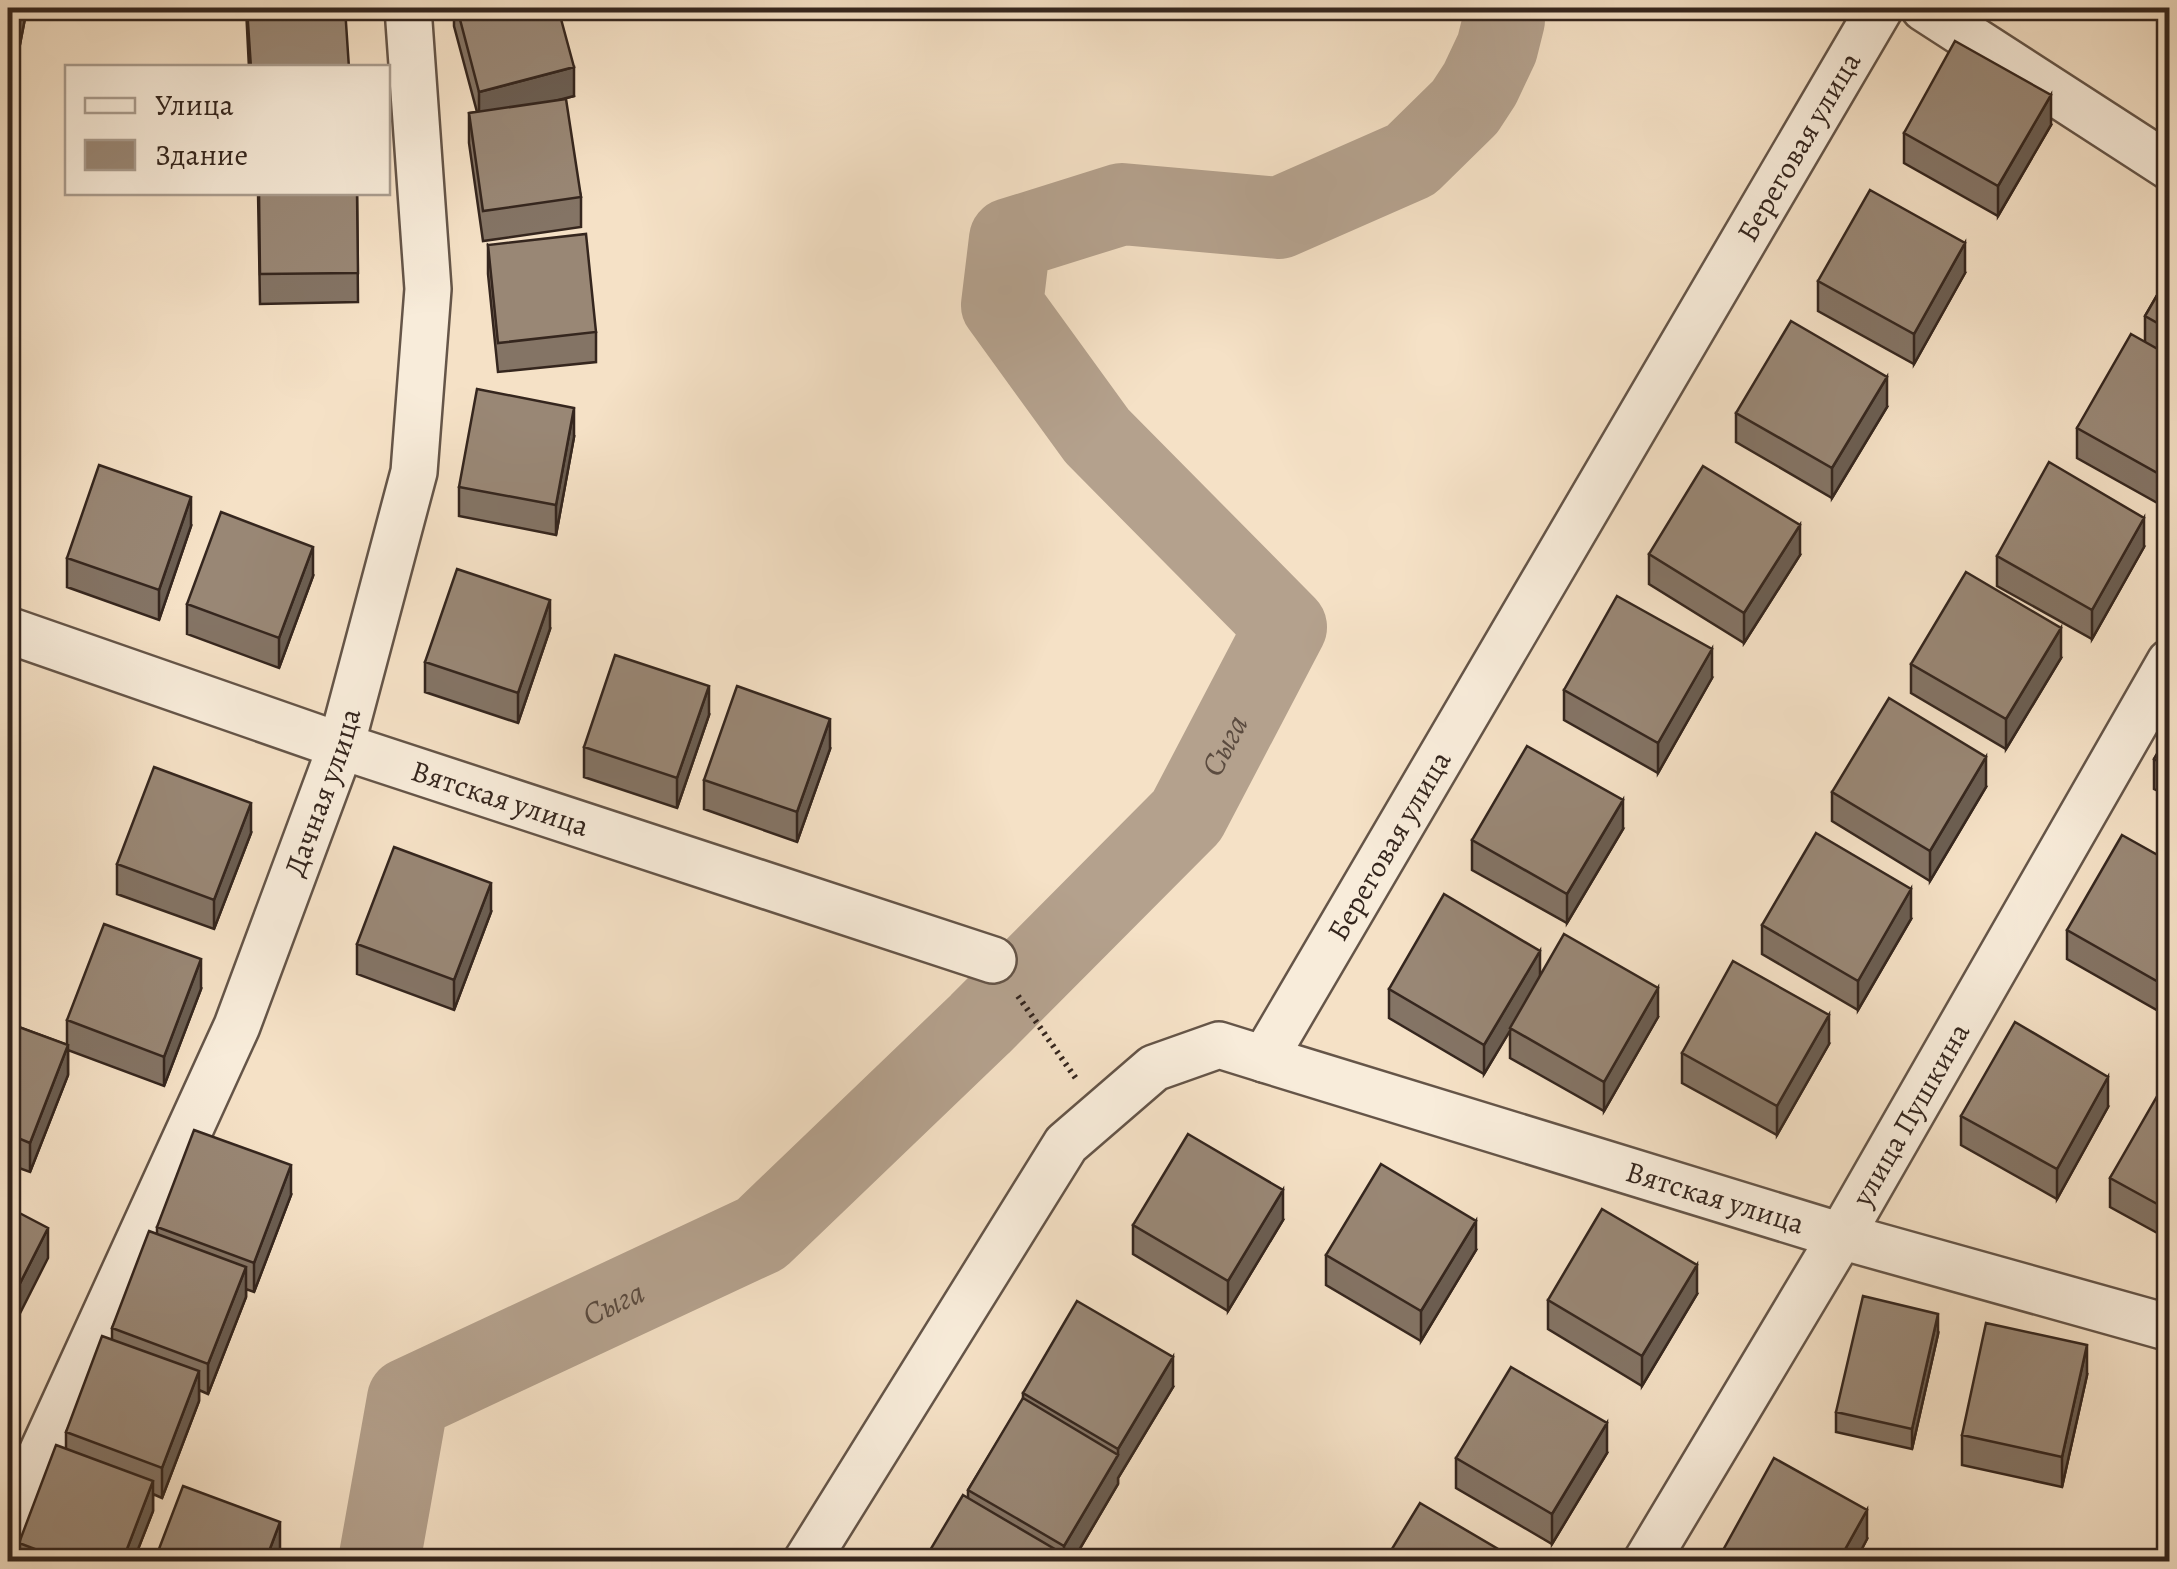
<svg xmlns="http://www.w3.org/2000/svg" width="2177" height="1569" font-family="Alegreya,serif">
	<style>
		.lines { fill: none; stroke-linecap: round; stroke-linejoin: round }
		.river { stroke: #b4a18d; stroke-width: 82 }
		.minor-casing { stroke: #655548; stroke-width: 50 }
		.path { stroke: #35261e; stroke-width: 6; stroke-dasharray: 2.5 5; stroke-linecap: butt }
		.minor { stroke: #f8ecda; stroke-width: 45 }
		.wall { fill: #847465; stroke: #35261e; stroke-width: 2.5 }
		.shaded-wall { fill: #6b5e52; stroke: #35261e; stroke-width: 2.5 }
		.building { fill: #998775; stroke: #35261e; stroke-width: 2.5 }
		.labels { text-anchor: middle; stroke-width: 8; stroke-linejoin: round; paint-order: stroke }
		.street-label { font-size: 30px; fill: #35261e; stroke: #f8ecda }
		.water-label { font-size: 32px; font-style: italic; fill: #5b4b3f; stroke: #f8ecda }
	</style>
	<rect width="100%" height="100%" fill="#f5e1c6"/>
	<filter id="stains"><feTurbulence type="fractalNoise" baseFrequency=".002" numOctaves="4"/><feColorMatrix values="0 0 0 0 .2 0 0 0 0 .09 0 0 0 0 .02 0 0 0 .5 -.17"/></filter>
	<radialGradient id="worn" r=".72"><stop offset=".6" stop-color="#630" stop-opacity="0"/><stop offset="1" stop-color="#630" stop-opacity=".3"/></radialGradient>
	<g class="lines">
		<path class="river" id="s1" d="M379 1562 408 1399 761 1234 980 1024 1187 816 1286 627 1097 436 1002 305 1010 239 1122 204 1279 218 1411 160 1465 107 1480 84 1497 48 1504 20 1503 8"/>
		<g class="minor-casing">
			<g id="minor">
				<path d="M1924 8 2170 167"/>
				<path id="s2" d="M8 630 341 746 993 960"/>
				<path id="s3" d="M1264 1059 1841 1236 2170 1328"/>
				<path id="s4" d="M8 1527 237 1026 341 746 414 472 428 289 408 8"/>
				<path id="s5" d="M806 1562 1066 1144 1154 1068 1219 1045 1264 1059 1880 8"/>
				<path id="s6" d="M1646 1562 1841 1236 2170 662"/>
			</g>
		</g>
		<path class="path" d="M1018 996 1077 1080"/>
		<use href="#minor" class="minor"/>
	</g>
	<path class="wall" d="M8 8H27L16 65 8 63Z
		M246 8 349 68H249Z
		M454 8H558L574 96 558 100 581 197V227L483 241 469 143V113L477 112 454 26Z
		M2051 125 1998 216 1904 163V133Z
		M258 192H357L358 302 260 304Z
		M488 245 596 332V362L498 372 488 274Z
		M1965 273 1914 364 1818 311V281Z
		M2170 273V510L2077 458V428L2145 342V316Z
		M1887 407 1832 498 1736 442V413Z
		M574 437 556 535 459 516V487Z
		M191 526 159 620 67 587V558Z
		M2144 547 2092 639 1997 586V556Z
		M1649 554 1800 555 1744 643 1649 584Z
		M313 576 279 668 187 634V604Z
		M550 629 518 723 425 692V662Z
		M2061 658 2006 749 1911 693V664Z
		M1712 678 1658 773 1564 720V690Z
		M709 715 677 808 584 777V747Z
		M2170 732V797L2154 789V759Z
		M830 749 797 842 704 809V780Z
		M1986 787 1930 881 1832 821V792Z
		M1623 829 1567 923 1472 870V840Z
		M251 833 214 929 117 894V864Z
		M2170 862V1000L2162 1013 2067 959V930Z
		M491 912 454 1010 357 974V944Z
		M1911 919 1858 1010 1762 954V925Z
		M1540 977 1658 1017 1604 1111 1510 1058V1030L1484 1074 1389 1018V989Z
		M201 989 164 1086 68 1050V1075L30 1172 8 1164V1023L67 1045V1020Z
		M1829 1044 1777 1135 1682 1083V1053Z
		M2170 1090V1240L2110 1207V1178Z
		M2108 1107 2057 1199 1961 1145V1116Z
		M291 1195 254 1292 246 1289V1297L208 1394 199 1390V1401L162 1498 153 1494V1511L133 1562H19V1543L66 1449V1432L112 1339V1328L157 1234V1227Z
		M1283 1220 1228 1311 1133 1254V1225Z
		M1476 1250 1421 1341 1326 1285V1255Z
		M1697 1294 1642 1386 1548 1329V1300Z
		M1938 1334 1912 1449 1836 1432V1412Z
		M2087 1375 2062 1487 1962 1465V1435Z
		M1173 1387 1118 1478V1484L1072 1562H923L968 1498V1490L1023 1400V1393Z
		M1607 1453 1552 1544 1456 1488V1458Z
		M1867 1539 1855 1562H1722V1552Z"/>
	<path class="shaded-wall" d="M22 8H27L16 65V35Z
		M574 67V96L479 121V92Z
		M17 79V109L8 161V131Z
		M2051 95V125L1998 216V186Z
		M1965 243V273L1914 364V334Z
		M1887 377V407L1832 498V468Z
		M574 408V437L556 535V505Z
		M191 497V526L159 620V590Z
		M2144 518V547L2092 639V610Z
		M1800 525V555L1744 643V613Z
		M313 547V576L279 668V638Z
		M550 600V629L518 723V693Z
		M2061 628V658L2006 749V719Z
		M1712 649V678L1658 773V743Z
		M709 686V715L677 808V778Z
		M830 719V749L797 842V812Z
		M1986 757V787L1930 881V851Z
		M1623 800V829L1567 923V894Z
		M251 803V833L214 929V900Z
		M491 883V912L454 1010V980Z
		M1911 889V919L1858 1010V981Z
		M1540 951V981L1484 1074V1045Z
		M201 959V989L164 1086V1057Z
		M2170 971V1000L2162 1013V984Z
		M1658 988V1017L1604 1111V1082Z
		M1829 1015V1044L1777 1135V1106Z
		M68 1045V1075L30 1172V1143Z
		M2108 1077V1107L2057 1199V1169Z
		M291 1165V1195L254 1292V1263Z
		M1283 1190V1220L1228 1311V1281Z
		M1476 1221V1250L1421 1341V1311Z
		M48 1228V1258L8 1337V1307Z
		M1697 1265V1294L1642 1386V1356Z
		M246 1267V1297L208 1394V1364Z
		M1938 1314V1334L1912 1449V1429Z
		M2087 1345V1375L2062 1487V1457Z
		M1173 1357V1387L1118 1478V1484L1072 1562H1064V1546L1118 1455V1449Z
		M199 1371V1401L162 1498V1468Z
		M1607 1423V1453L1552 1544V1514Z
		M153 1481V1511L133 1562H122Z
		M1867 1510V1539L1855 1562H1838Z
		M280 1522V1552L276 1562H265Z"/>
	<path class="building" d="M8 8H22L16 35 8 34Z
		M247 8H345L349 68H251Z
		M457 8H558L574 67 479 92Z
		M1955 41 2051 95 1998 186 1904 133Z
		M8 78 17 79 8 131Z
		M566 99 581 197 483 211 469 113Z
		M1870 190 1965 243 1914 334 1818 281Z
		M259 192H357L358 273 260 274Z
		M586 234 596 332 498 343 488 245Z
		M2170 273V330L2145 316Z
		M1791 321 1887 377 1832 468 1736 413Z
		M2131 334 2170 356V480L2077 428Z
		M477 389 574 408 556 505 459 487Z
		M2049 462 2144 518 2092 610 1997 556Z
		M99 465 191 497 159 590 67 558Z
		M1703 466 1800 525 1744 613 1649 554Z
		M221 512 313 547 279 638 187 604Z
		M457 569 550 600 518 693 425 662Z
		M1966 572 2061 628 2006 719 1911 664Z
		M1617 596 1712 649 1658 743 1564 690Z
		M615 655 709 686 677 778 584 747Z
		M737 686 830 719 797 812 704 780Z
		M1889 698 1986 757 1930 851 1832 792Z
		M2170 732V768L2154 759Z
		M1527 746 1623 800 1567 894 1472 840Z
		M154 767 251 803 214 900 117 864Z
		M1816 833 1911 889 1858 981 1762 925Z
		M2122 835 2170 862V971L2162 984 2067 930Z
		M394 847 491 883 454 980 357 944Z
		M1444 894 1540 951 1484 1045 1389 989Z
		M104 924 201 959 164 1057 67 1020Z
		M1564 934 1658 988 1604 1082 1510 1028Z
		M1733 961 1829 1015 1777 1106 1682 1053Z
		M2015 1022 2108 1077 2057 1169 1961 1116Z
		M8 1023 68 1045 30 1143 8 1134Z
		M2163 1086 2170 1090V1211L2110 1178Z
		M194 1130 291 1165 254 1263 157 1227Z
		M1188 1134 1283 1190 1228 1281 1133 1225Z
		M1381 1164 1476 1221 1421 1311 1326 1255Z
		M8 1207 48 1228 8 1307Z
		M1602 1209 1697 1265 1642 1356 1548 1300Z
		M149 1231 246 1267 208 1364 112 1328Z
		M1863 1296 1938 1314 1912 1429 1836 1412Z
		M1077 1301 1173 1357 1118 1449 1023 1393Z
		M1986 1323 2087 1345 2062 1457 1962 1435Z
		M102 1336 199 1371 162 1468 66 1432Z
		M1511 1367 1607 1423 1552 1514 1456 1458Z
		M1023 1398 1118 1455 1064 1546 968 1490Z
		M56 1445 153 1481 122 1562H69L19 1543Z
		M1774 1458 1867 1510 1838 1562H1739L1722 1552Z
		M183 1486 280 1522 265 1562H154Z
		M963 1495 1058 1551 1052 1562H923Z
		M1420 1503 1515 1559 1513 1562H1384Z"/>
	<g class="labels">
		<g class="street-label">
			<text dy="10" stroke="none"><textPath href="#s5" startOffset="1782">Береговая улица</textPath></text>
			<text dy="10" stroke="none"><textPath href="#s4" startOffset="800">Дачная улица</textPath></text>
			<text dy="10" stroke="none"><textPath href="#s2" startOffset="520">Вятская улица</textPath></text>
			<text dy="10" stroke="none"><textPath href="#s5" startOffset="972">Береговая улица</textPath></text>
			<text dy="10" stroke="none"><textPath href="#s6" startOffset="520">улица Пушкина</textPath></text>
			<text dy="10" stroke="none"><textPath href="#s3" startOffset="472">Вятская улица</textPath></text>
		</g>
		<g class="water-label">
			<text dy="11" stroke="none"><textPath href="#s1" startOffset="1232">Сыга</textPath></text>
			<text dy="11" stroke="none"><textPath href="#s1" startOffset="392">Сыга</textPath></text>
		</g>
	</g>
	<rect width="2177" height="1569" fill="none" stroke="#f5e1c6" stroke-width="40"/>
	<rect x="10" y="10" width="2157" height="1549" fill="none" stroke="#35261e" stroke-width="5"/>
	<rect x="20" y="20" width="2137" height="1529" fill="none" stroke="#35261e" stroke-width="2.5"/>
	<rect x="65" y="65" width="325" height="130" fill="#f8ecda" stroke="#aa9d8f" stroke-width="2.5"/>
	<rect x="85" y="98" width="50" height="15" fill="#f8ecda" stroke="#aa9d8f" stroke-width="2.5"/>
	<text x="155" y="115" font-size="30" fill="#35261e">Улица</text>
	<rect x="85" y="140" width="50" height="30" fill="#998775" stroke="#aa9d8f" stroke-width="2.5"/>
	<text x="155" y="165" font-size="30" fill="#35261e">Здание</text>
	<rect width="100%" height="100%" filter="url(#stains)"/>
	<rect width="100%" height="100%" fill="url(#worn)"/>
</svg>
